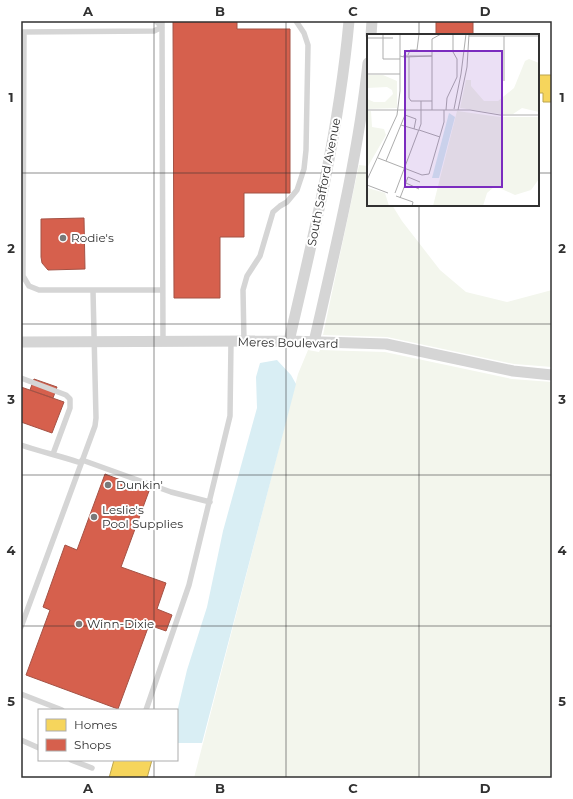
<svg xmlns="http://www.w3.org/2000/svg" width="573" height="799" font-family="Montserrat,sans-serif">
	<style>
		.green { fill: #f3f6ed }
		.water { fill: #d9eef4 }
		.homes { fill: #f6d55c; stroke: #bba44f }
		.shops { fill: #d6604d; stroke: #a45245 }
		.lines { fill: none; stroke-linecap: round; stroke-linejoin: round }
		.service { stroke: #d5d5d5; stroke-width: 5.5 }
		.minor { stroke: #d5d5d5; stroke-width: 11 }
		.grid { fill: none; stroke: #313131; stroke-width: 1; stroke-opacity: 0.55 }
		.poi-dot { fill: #797979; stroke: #fff; stroke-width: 1.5 }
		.labels { text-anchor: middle; stroke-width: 4; stroke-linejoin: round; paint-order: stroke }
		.street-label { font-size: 12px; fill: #313131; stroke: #fff }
		.poi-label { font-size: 12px; fill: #313131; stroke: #fff; text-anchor: start }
		.inset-road { fill: none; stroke: #adadad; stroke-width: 1 }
		.view { fill: #7b2cbf; fill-opacity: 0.15; stroke: #7b2cbf; stroke-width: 2 }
		.inset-edge { fill: none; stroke: #313131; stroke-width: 2 }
		.neatline { fill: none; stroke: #313131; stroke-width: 1.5 }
		.grid-label { font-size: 13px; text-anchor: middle; font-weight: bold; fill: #313131 }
	</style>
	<rect width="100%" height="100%" fill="#fff"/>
	<path class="green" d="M359 165 368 166V205H392L402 221 440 270 466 292 507 302 552 290V367L514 364 387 337 323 335Z
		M308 350 319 352 320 350 385 352 512 379 552 382V778H194L298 374Z"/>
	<path class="water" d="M277 360 291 375 296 384 202 743H177V712L187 670 207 607 223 531 257 408 256 377 260 363Z"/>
	<path class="homes" d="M538 75H552V102H543V93H538Z
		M114 760H152L147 778H109Z"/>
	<path class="shops" d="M173 21H237V29H290V193H244V237H220V298H174Z
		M436 21H473V35L436 34Z
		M84 218 85 269 48 270 42 263 41 257V219Z
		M34 379 57 387 53 398 30 390Z
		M21 387 64 402 52 433 21 422Z
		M105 474 149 491 121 567 166 583 157 609 172 615 166 631 149 625 118 709 26 675 50 610 43 607 65 545 77 550Z"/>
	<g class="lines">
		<path class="service" d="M162 21 163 342
			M21 32 154 31 162 27 156 21
			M24 32 23 276 29 286 39 290H162
			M244 342 243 290 247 276 260 256 273 212 280 206 287 202 297 190 304 169 306 150 308 45 304 33 296 21
			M21 378 66 395 70 399V408L53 454
			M21 445C41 452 61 456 81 463
			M82 460 171 492 210 502
			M21 627 95 426 96 418 93 291
			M21 694 62 710
			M146 710 189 585 230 416 231 342
			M21 740 39 748
			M71 760 92 768"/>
		<path class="minor" d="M371 35 372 21
			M289 341C314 235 339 130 349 21
			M21 342 289 341 386 344 513 371 552 375
			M314 342C335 250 358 157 368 63"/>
	</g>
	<path class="grid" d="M154 21V710M286 21V778M419 21V35M21 173H368M538 173H552M419 205V778M21 324H552M21 475H552M21 626H552M154 760V778"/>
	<g class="poi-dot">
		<circle cx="63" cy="238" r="4"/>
		<circle cx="108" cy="485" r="4"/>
		<circle cx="94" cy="517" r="4"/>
		<circle cx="79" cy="624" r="4"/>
	</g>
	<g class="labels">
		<g class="street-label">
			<text transform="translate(324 182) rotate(-79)" y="4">South Safford Avenue</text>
			<text transform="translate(288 343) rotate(1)" y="4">Meres Boulevard</text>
		</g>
		<g class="poi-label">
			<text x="71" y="242">Rodie's</text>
			<text x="116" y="489">Dunkin'</text>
			<text x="102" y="514">Leslie's<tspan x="102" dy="14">Pool Supplies</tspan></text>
			<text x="87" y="628">Winn-Dixie</text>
		</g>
	</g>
	<g transform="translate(367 34)">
		<rect width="172" height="172" fill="#fff"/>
		<path d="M162 25 172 29V78L155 74 146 80H133L93 74 99 46H104V52L117 67H131L147 54 158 27ZM0 41H16L30 47V74L0 75V65L7 68H18L26 60 25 56 20 53 0 54ZM0 77H4L5 93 17 95 19 101 0 134ZM90 77 133 83H172V145L164 156 148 161 128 152 120 159 116 172H66ZM1 154 18 159 22 172H0Z" fill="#f3f6ed"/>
		<path d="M82 79 88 83 72 144H65Z" fill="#d9eef4"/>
		<path class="inset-road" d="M16 0V25H33M102 2H172M0 4H26M41 21 43 16H50L52 0M33 22 37 23 65 22H36M42 23V64L44 67H65M0 40H33M137 47V2M87 75 94 40 99 0M0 76H103L133 81H172M65 76V5L74 0M79 76 80 64 90 43V25L86 18V0M91 76 100 33 102 0M34 91 51 96M52 96 73 103M11 124 55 141 62 140 77 88V76M19 127 38 81 49 85 47 95M0 146 30 81 33 57V0M39 149 52 155M0 151 21 159M28 159 54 90V67M29 162 46 168 45 172M33 164 41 143 53 148"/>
		<path class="view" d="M38 17H135V153H38Z"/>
		<rect width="172" height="172" class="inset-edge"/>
	</g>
	<rect width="573" height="799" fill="none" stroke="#ffffff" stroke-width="44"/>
	<rect x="38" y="709" width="140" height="52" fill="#ffffff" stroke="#adadad"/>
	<rect x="46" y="719" width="20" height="12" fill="#f6d55c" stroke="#adadad"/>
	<text x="74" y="729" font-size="12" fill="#313131">Homes</text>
	<rect x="46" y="739" width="20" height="12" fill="#d6604d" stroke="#adadad"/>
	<text x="74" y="749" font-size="12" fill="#313131">Shops</text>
	<rect x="22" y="22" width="529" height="755" class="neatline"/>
	<g class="grid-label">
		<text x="88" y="16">A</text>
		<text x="220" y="16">B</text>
		<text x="353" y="16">C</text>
		<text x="485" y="16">D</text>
		<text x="11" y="102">1</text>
		<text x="562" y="102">1</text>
		<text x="11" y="253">2</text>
		<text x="562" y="253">2</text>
		<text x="11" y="404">3</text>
		<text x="562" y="404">3</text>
		<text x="11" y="555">4</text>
		<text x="562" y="555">4</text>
		<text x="11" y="706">5</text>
		<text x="562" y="706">5</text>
		<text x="88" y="793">A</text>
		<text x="220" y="793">B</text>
		<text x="353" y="793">C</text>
		<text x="485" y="793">D</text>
	</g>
</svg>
